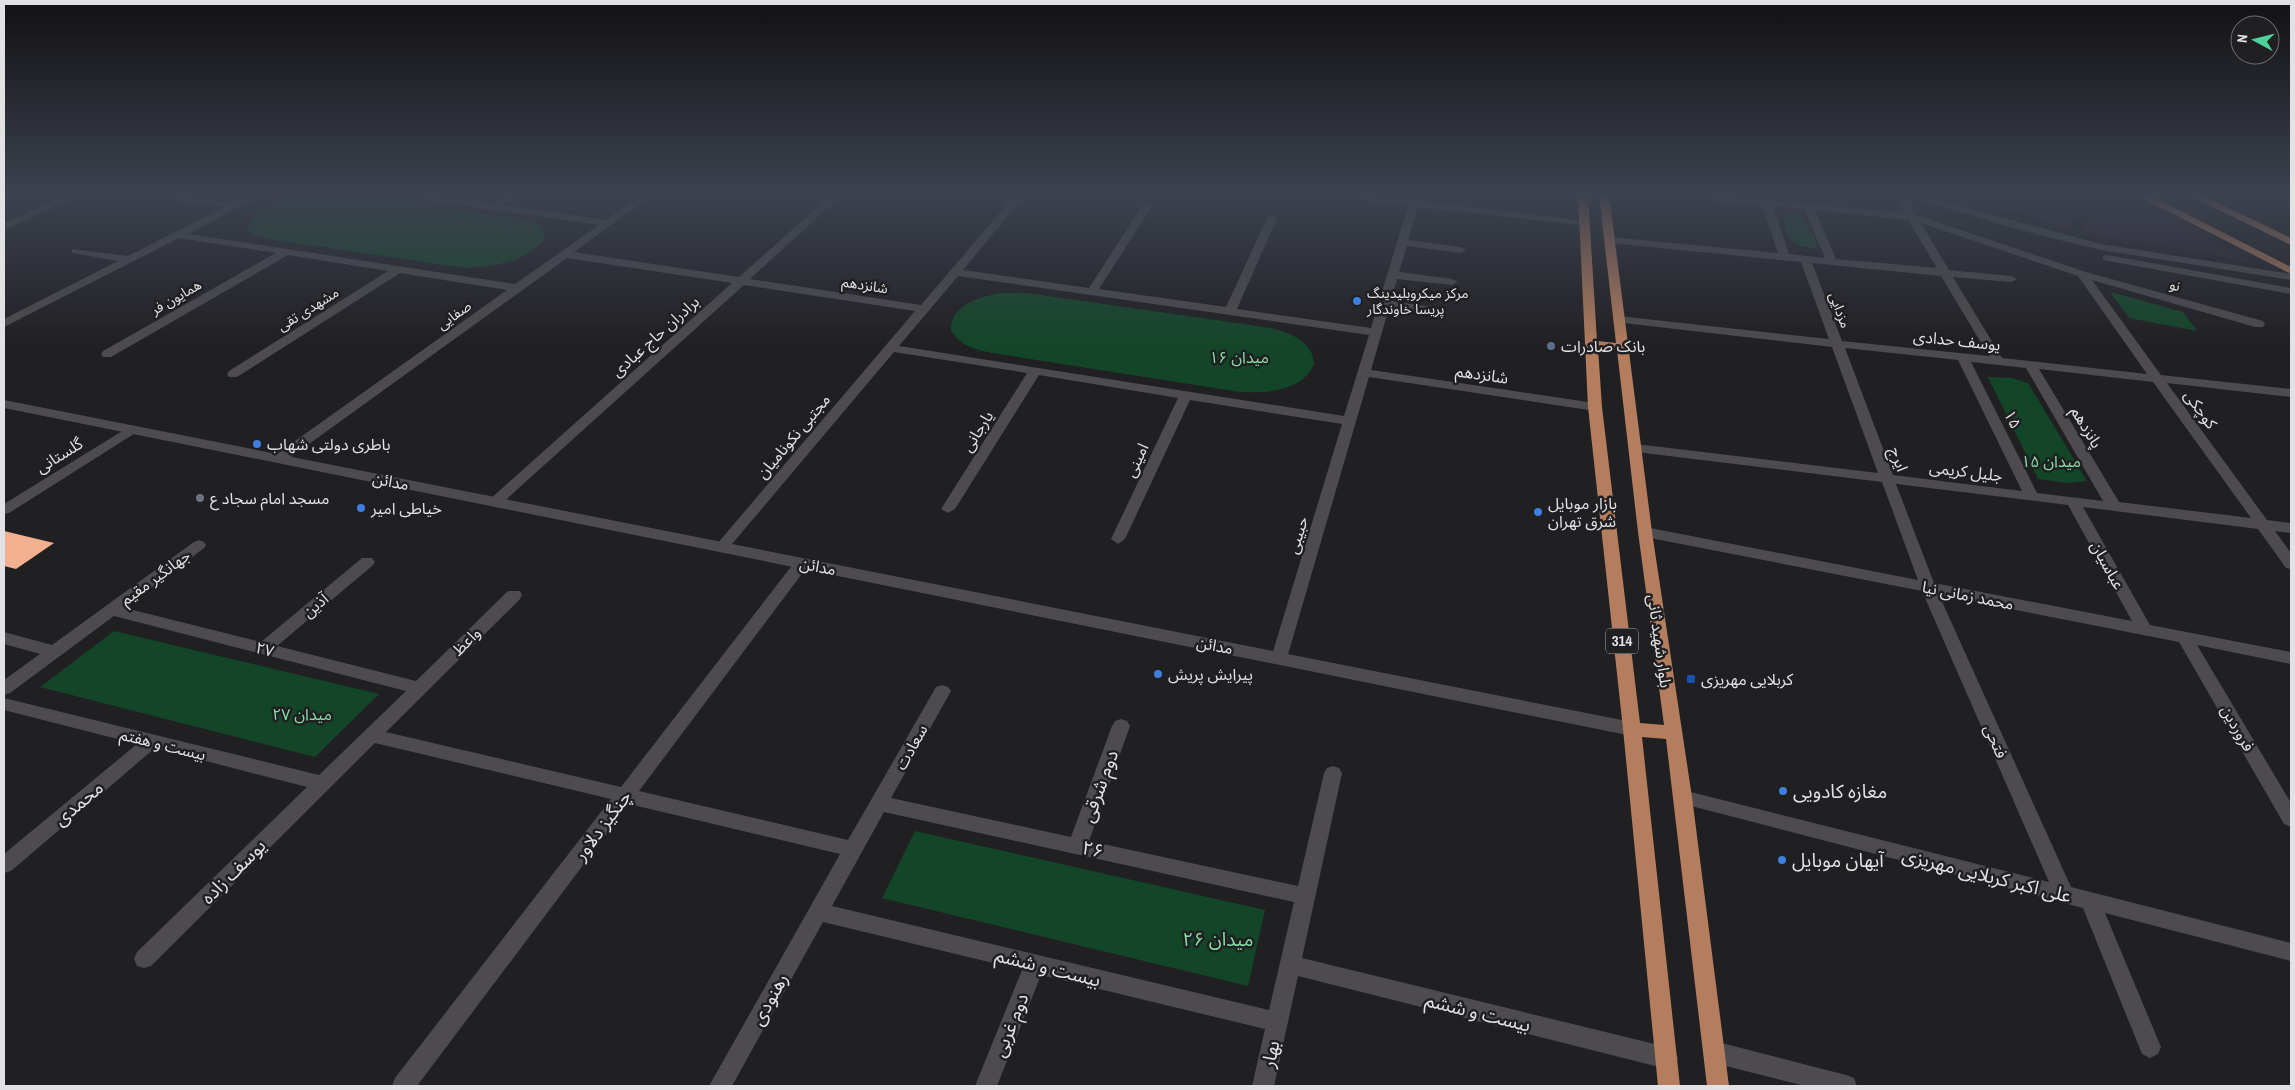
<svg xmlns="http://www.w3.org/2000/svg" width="2295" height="1090" font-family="'Archivo Narrow','Noto Sans Arabic',sans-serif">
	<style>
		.education { fill: #2d2230 }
		.green { fill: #134629 }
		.building { fill: #f1b08e }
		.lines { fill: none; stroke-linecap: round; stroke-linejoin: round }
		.street { fill: #4d4b4e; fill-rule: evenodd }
		.secondary { fill: #4d4b4e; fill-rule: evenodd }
		.primary { fill: #b47d5e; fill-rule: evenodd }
		.shop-dot { fill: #3f7fe0; stroke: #201f22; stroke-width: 2 }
		.service-dot { fill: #5c6f8a; stroke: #201f22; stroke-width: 2 }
		.worship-dot { fill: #6b7280; stroke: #201f22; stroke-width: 2 }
		.transit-dot { fill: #1a4fb4; stroke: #201f22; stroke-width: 2 }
		.labels { text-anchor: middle; stroke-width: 5; stroke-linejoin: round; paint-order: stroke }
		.far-street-label { font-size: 14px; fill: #e2e1e3; stroke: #201f22 }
		.far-poi-label { font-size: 14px; fill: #e2e1e3; stroke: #201f22; text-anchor: start }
		.shield { fill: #201f22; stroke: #a8a7a9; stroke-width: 1 }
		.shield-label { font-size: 15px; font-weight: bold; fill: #e2e1e3 }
		.street-label { font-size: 16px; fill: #e2e1e3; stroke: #201f22 }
		.poi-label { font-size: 16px; fill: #e2e1e3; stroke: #201f22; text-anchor: start }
		.park-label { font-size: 16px; fill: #84dea5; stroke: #201f22 }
		.near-street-label { font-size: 19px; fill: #e2e1e3; stroke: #201f22 }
		.near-poi-label { font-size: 19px; fill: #e2e1e3; stroke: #201f22; text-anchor: start }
		.near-park-label { font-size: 19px; fill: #84dea5; stroke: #201f22 }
	</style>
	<rect width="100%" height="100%" fill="#201f22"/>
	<path class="education" d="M1961 195H2094L2067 230Z
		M2095 195H2109L2136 201 2252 262 2083 233Z"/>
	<path class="green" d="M308 195H356L528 220 542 226 545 236C532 262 491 267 465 268L268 239 252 234 248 231 249 221C263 205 287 199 308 195Z
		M1785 213H1801L1816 240 1817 249C1792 245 1783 240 1785 213Z
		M2110 292 2183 312 2197 331 2129 318Z
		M1000 293H1027L1271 328C1290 333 1313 341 1314 364 1302 392 1266 393 1240 392L993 353C976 350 960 346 951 330 950 305 980 297 1000 293Z
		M1988 377 2012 378 2028 383 2087 481 2068 483 2038 479Z
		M114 631 379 694 315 757 40 687Z
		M915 831 1265 910 1248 986 882 898Z"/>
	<path class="building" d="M4 531 54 543 16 569 4 566Z"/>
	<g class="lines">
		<path class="street" d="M66 195H79L4 230V223Z
			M156 195H182L233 203 248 195H261L189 234 515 284 599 225 412 198 407 195H434L493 203 507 195H519L504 205 606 220 640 195H652L574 252 739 277 831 195H842L750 279 921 305 1015 195H1025L963 270 1089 288 1142 206 1147 203 1152 206 1099 289 1226 307 1267 218 1272 215 1277 218 1237 309 1371 328 1408 206 1344 198 1339 195H1370L1586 221 1591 224 1590 226 1418 207 1408 240 1461 247 1466 250 1461 253 1407 246 1399 272 1452 279 1458 282 1452 285 1397 279 1391 301 1439 308 1445 311 1439 314 1389 308 1371 370 1595 403 1602 407 1595 411 1369 377 1287 658 1285 662H1273L1271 658 1342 424 1190 400 1125 539 1118 544 1111 539 1178 398 1039 375 955 509 948 513 941 509 1027 373 894 352 727 550H717L714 547 717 544 915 311 744 285 500 505H490L488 502 490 499 732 283 567 258 284 462H274L272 459 274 456 507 290 400 273 237 377H229L227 374 229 371 388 271 288 255 111 357H103L101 354 103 351 276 253 179 238 4 327V319L118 261 72 253V249L128 256 224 207 161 198ZM958 276 1369 335 1344 416 899 346Z
			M1686 195H1722L1905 213 1896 195H1906L1916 215 2086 272 2263 321 2265 324 2263 327H2255L2092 280 2161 375 2291 389V397L2167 383 2267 520 2291 523V533L2275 531 2291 553V569L2286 568 2258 529 2083 507 2150 625 2291 652V664L2197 645 2291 803V827L2284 824 2179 642 1939 595 2071 887 2291 943V961L2105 913 2161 1047 2158 1054 2150 1058 2142 1054 2083 908 1676 802 1674 797 1676 792 1683 790 2049 882 1922 591 1645 537 1638 532 1645 527 1918 580 1882 482 1636 452 1629 448 1636 444 1878 473 1832 347 1615 322 1613 320 1619 316 1829 339 1801 262 1610 243 1605 240 1610 237 1778 253 1762 205 1691 198ZM1773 206 1804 209 1825 258 1789 254ZM1815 210 1908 220 1937 268 1836 259ZM1921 223 2078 276 2147 374 2002 358 1953 277 2011 282 2017 279 2011 276 1949 270ZM1812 263 1941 276 1989 356 1842 341ZM1845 348 1958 360 2022 491 1893 475ZM1971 362 2026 368 2103 501 2037 493ZM2039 369 2153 382 2251 518 2119 502ZM1896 484 2068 505 2132 621 1934 583Z
			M132 425 139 429 137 432 9 513 4 514V504Z
			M199 540 204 542 206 545 204 548 125 608 261 642 362 558H372L375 562 372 566 277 646 416 681 508 591H520L522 595 520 599 386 732 621 787 797 559H807L810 563 639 791 848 840 936 687 942 685 948 687 951 691 891 798 1071 837 1112 726 1115 721 1121 719 1127 721 1130 726 1089 841 1298 886 1324 773 1327 768 1333 766 1339 768 1342 773 1302 958 1667 1047 1675 1050 1678 1058 1675 1066 1667 1069 1298 976 1274 1086H1252L1265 1029 1041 975 997 1086H975L1022 970 823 922 732 1086H709L840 854 629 804 417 1086H392L395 1078 611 799 375 743 151 966 144 968 137 966 134 959 137 952 307 787 155 748 11 871 4 873V854L137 744 4 710V698L319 775 406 691 114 616 10 693 4 695V680L40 654 4 644V632L52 645 194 542ZM884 812 1294 902 1269 1010 832 906Z
			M1714 1041 1846 1075 1854 1078 1857 1086H1805L1714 1063 1706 1060 1703 1052 1706 1044Z"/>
		<path class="secondary" d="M1903 195H1919L2101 244 2291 274V280L2101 250 2027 232Z
			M2107 255 2291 288V294L2103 260V256Z
			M4 400 1632 722 1638 724 1641 729 1638 734 1632 736 4 408Z"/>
		<path class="primary" d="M1578 195H1588L1597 341 1616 343 1599 195H1609L1652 532 1692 797 1729 1086H1707L1666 739 1642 737 1680 1086H1658L1623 729 1588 407ZM1598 348 1617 350 1638 532 1664 725 1640 723 1602 407Z
			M2136 195H2149L2291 267V274Z
			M2188 195H2201L2291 238V245Z"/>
	</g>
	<linearGradient id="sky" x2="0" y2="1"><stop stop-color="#121113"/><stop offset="0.56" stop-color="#3c424f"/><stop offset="1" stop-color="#3c424f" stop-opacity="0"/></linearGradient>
	<rect width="2295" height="348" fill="url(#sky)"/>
	<g class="shop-dot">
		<circle cx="1357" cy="301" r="5"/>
		<circle cx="257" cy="444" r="5"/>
		<circle cx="361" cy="508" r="5"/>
		<circle cx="1538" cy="512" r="5"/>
		<circle cx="1158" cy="674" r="5"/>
		<circle cx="1783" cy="791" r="5"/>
		<circle cx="1782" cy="860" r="5"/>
	</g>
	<circle class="service-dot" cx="1551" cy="346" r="5"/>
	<circle class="worship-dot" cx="200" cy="498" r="5"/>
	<rect class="transit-dot" x="1686" y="674" width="10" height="10" rx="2.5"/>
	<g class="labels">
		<g class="far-street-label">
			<text transform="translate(865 285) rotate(9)" y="5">شانزدهم</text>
			<text transform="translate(2175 285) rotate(16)" y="5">نو</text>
			<text transform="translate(176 297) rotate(-30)" y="5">همایون فر</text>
			<text transform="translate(308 309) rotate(-32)" y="5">مشهدی تقی</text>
			<text transform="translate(1840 310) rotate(69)" y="5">مزدایی</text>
			<text transform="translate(454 315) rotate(-36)" y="5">صفایی</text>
		</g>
		<g class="far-poi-label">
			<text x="1367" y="298">مرکز میکروبلیدینگ<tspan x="1367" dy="16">پریسا خاوندگار</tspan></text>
		</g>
		<rect class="shield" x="1606" y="628.5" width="32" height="25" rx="4"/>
		<g class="shield-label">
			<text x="1622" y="646">314</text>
		</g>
		<g class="street-label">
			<text transform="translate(655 336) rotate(-42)" y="6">برادران حاج عبادی</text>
			<text transform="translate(1957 340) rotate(6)" y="6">یوسف حدادی</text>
			<text transform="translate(1482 374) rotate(8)" y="6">شانزدهم</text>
			<text transform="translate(2201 409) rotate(54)" y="6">کوچکی</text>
			<text transform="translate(2013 419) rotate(63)" y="6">۱۵</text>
			<text transform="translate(2087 427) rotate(59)" y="6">پانزدهم</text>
			<text transform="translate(977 431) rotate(-58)" y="6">یارجانی</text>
			<text transform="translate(793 436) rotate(-50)" y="6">مجتبی نکونامیان</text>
			<text transform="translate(59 455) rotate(-32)" y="6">گلستانی</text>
			<text transform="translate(1899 459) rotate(69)" y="6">ایرج</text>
			<text transform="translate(1136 460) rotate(-65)" y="6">امینی</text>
			<text transform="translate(1966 471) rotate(7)" y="6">جلیل کریمی</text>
			<text transform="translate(391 481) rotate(11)" y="6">مدائن</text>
			<text transform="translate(1297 535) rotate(-73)" y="6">حبیبی</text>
			<text transform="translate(2108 565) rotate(61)" y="6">عباسیان</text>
			<text transform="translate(818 566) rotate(11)" y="6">مدائن</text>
			<text transform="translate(155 577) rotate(-36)" y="6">جهانگیر مقیم</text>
			<text transform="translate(1968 595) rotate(11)" y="6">محمد زمانی نیا</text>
			<text transform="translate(315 605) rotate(-40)" y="6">آذین</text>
			<text transform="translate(466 641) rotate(-45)" y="6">واعظ</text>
			<text transform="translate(1660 641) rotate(82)" y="6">بلوار شهید ثانی</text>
			<text transform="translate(1215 645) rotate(11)" y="6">مدائن</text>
			<text transform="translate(265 649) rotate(14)" y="6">۲۷</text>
			<text transform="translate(2238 728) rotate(60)" y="6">فروردین</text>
			<text transform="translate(1996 741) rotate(66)" y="6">فتحی</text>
			<text transform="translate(163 744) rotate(14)" y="6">بیست و هفتم</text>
			<text transform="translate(911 747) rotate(-61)" y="6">سعادت</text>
		</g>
		<g class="poi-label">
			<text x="1561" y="352">بانک صادرات</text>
			<text x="267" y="450">باطری دولتی شهاب</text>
			<text x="210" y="504">مسجد امام سجاد ع</text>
			<text x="1548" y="509">بازار موبایل<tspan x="1548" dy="18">شرق تهران</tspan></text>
			<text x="371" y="514">خیاطی امیر</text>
			<text x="1168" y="680">پیرایش پریش</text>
			<text x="1701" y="685">کربلایی مهریزی</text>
		</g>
		<g class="park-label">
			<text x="1239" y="363">میدان ۱۶</text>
			<text x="2051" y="467">میدان ۱۵</text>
			<text x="302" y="720">میدان ۲۷</text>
		</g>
		<g class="near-street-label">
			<text transform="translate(1099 786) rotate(-70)" y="7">دوم شرقی</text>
			<text transform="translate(78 803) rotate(-40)" y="7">محمدی</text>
			<text transform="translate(602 825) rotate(-53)" y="7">چنگیز دلاور</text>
			<text transform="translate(1093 849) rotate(12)" y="7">۲۶</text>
			<text transform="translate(233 871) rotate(-45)" y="7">یوسف زاده</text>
			<text transform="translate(1987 875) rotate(14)" y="7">علی اکبر کربلایی مهریزی</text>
			<text transform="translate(1048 967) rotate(14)" y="7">بیست و ششم</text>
			<text transform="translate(769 999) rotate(-61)" y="7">رهنودی</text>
			<text transform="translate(1478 1012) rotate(14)" y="7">بیست و ششم</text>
			<text transform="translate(1010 1025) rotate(-68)" y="7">دوم غربی</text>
			<text transform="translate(1270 1054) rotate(-78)" y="7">بهار</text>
		</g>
		<g class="near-poi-label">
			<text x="1793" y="798">مغازه کادویی</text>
			<text x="1792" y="867">آیهان موبایل</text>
		</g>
		<g class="near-park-label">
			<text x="1218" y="946">میدان ۲۶</text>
		</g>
	</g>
	<rect width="2295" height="1090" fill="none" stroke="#e2e1e3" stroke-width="10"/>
	<g transform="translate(2255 40) rotate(277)"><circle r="24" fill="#201f22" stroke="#6e6d6f"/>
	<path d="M0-4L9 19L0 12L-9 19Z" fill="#4dd39a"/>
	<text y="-8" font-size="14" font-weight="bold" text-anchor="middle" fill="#e2e1e3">N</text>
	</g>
</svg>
